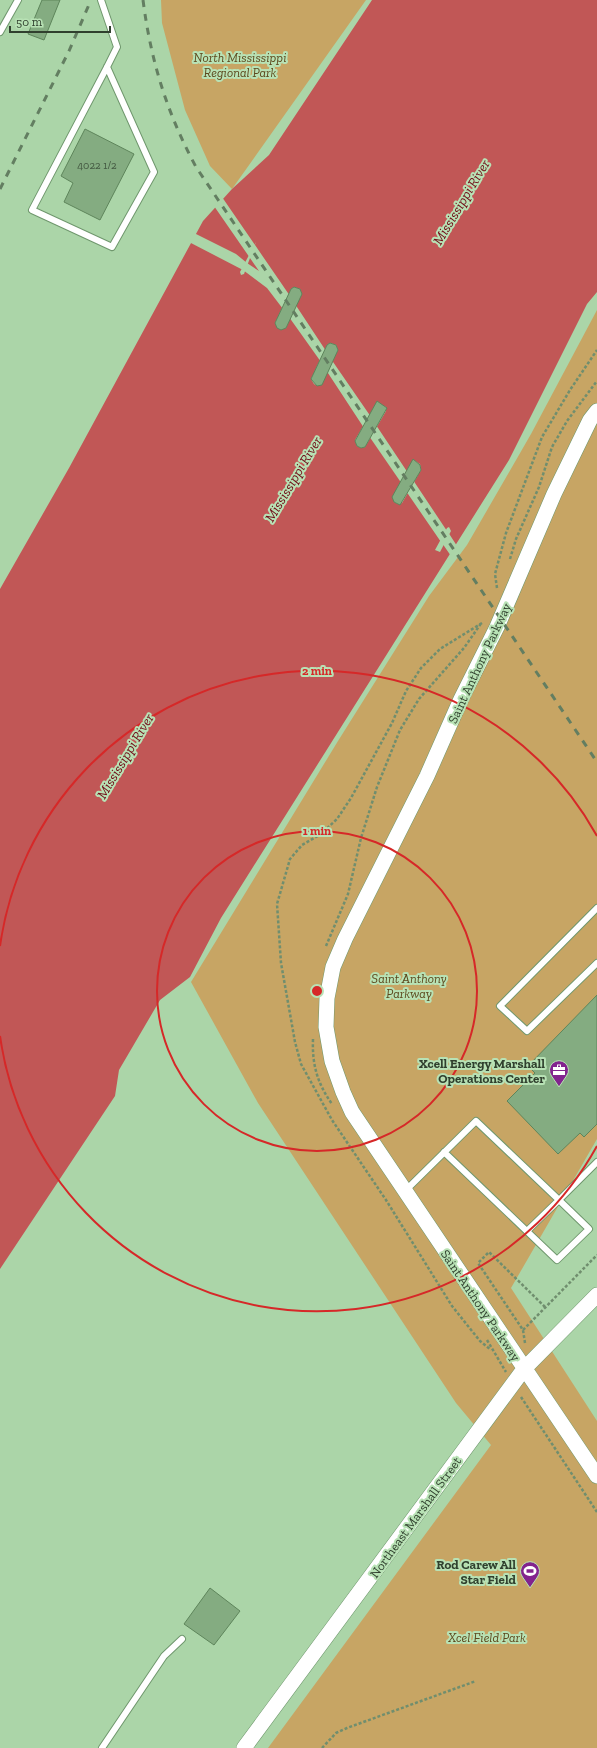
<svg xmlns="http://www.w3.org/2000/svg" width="597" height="1748" font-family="'Zilla Slab',serif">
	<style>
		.green { fill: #c7a564 }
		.water { fill: #c15756; fill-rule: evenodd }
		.pier { fill: #abd5a8 }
		.building { fill: #84ac81; stroke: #5e855b }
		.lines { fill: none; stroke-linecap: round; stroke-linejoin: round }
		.service-casing { stroke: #6f976d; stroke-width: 8 }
		.tertiary-casing { stroke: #6f976d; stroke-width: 16 }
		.path { stroke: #708e6e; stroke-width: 2.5; stroke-dasharray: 3 2; stroke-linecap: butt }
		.service { stroke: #fff; stroke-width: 6 }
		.tertiary { stroke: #fff; stroke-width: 15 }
		.rail { stroke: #637e61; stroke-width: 3; stroke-dasharray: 7 7; stroke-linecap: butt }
		.ring { fill: none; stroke: #d62828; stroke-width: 2 }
		.labels { text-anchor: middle; stroke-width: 4; stroke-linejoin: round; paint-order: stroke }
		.number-label { font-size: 11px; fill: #455b43 }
		.park-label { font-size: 13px; font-style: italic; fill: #5d481d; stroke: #b8e2b5 }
		.street-label { font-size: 13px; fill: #30402e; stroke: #b8e2b5 }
		.poi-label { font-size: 13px; font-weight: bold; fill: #30402e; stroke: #b8e2b5; text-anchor: end }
		.water-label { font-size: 14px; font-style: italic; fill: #700a16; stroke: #b8e2b5 }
		.centre { fill: #d62828; stroke: #b8e2b5; stroke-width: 2 }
		.ring-label { font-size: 12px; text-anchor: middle; font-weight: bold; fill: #d62828; stroke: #b8e2b5; stroke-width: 4; stroke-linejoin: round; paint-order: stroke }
	</style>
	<rect width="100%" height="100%" fill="#abd5a8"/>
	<path class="green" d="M161 0H366L232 189 210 166 185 110 162 23Z
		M597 310V1139L511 1288 597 1421V1748H268L491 1445 456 1403 258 1103 191 982 338 741 429 596 467 545 531 434Z"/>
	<path class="water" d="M372 0H597V292L587 304 509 460 221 918 190 977 160 1000 119 1070 115 1096 0 1269V589L69 468 203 221 232 189 269 155ZM256 242 244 274 241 275 240 272ZM294 287 300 289 301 294 286 328C280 330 278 329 275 323L291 289ZM330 343 336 345 338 350 317 386 314 384 311 379 327 345ZM376 404 386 407V411L365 447 361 448 357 446 355 440ZM415 461 420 464 421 470 402 503 398 504 394 502ZM449 527 451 531 440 552 435 550 447 528Z"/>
	<path class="pier" d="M222 197 290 296 283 309 267 288 272 277 267 288 243 270 247 263 259 271 214 206Z
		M194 233 236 254 247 263 243 270 189 242Z
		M295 304 326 351 321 362 289 317Z
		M331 359 371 417 364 428 326 370Z
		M376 425 408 473 402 484 369 436Z
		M413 480 447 531 441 542 406 491Z
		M448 532 457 546 451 556 442 543Z"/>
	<path class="building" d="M42 0H60L44 40 28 34Z
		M85 129 134 154 100 220 64 202 73 183 61 176Z
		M294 287 300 289 302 294 286 328 281 330 277 328 275 323 291 289Z
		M330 343 336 345 338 350 322 385 317 386 311 379 327 345Z
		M377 401 387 408 365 447 361 448 357 446 355 441Z
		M413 459 420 465 421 470 400 505 394 502 392 497Z
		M597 995V1124L584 1137 580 1133 558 1154 507 1101 535 1073 528 1066Z
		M210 1588 240 1611 214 1645 184 1624Z"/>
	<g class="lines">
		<g class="service-casing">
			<path id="service" d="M101 0 117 47 107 67 32 210 112 247 154 172 107 67
				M0 32 18 0
				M597 908 500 1006 527 1031 597 963
				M444 1152 557 1260 589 1229 559 1200 527 1231
				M405 1191 476 1121 559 1200 597 1162
				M102 1748 164 1656 182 1639"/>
		</g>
		<g class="tertiary-casing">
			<path id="tertiary" d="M597 411 590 420 554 494 497 627 461 699 427 776 345 939 333 967 327 998 326 1027 332 1061 343 1092 352 1112 597 1476
				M244 1748 524 1369 597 1295"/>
		</g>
		<path class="path" d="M510 559 516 539 539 487 552 447 567 421 597 381
			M497 588 495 574 506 533 542 437 570 390 597 350
			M482 623 440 649 421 668 406 691 392 723 351 798 337 819 321 834 302 845 290 859 277 904 281 963 295 1042 301 1064 332 1120 386 1200 452 1306 480 1341 491 1350
			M326 946 348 894 361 838 377 787 400 730 419 699 464 648 482 622
			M313 1039C312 1064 317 1083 332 1104
			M523 1330 597 1255
			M487 1340 506 1372
			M525 1343 523 1330 478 1263 489 1252 545 1307
			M521 1397 597 1512
			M322 1748 336 1733 347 1728 476 1681"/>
		<use href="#service" class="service"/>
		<use href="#tertiary" class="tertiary"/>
		<path class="rail" d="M143 0C151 62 167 113 196 167L597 762
			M0 189 69 51 91 0"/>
	</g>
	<g class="ring">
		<circle cx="317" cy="991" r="160"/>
		<path d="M597 1146A320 320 0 0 1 0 1036M0 946A320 320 0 0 1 597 836"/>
	</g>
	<defs>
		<g id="office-pin" transform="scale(1)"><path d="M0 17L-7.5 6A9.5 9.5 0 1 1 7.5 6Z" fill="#82238e" stroke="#b8e2b5"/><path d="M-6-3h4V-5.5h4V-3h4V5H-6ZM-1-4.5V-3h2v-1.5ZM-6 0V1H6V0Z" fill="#fff"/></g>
		<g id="stadium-pin" transform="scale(1)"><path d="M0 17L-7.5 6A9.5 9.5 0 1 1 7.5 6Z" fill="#82238e" stroke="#b8e2b5"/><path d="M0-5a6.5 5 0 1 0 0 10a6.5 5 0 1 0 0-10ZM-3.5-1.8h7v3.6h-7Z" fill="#fff"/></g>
	</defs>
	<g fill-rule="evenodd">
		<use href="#office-pin" x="559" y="1070"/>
		<use href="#stadium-pin" x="530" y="1571"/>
	</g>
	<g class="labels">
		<g class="number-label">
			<text x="97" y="169">4022 1/2</text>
		</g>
		<g class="park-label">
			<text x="240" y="62">North Mississippi<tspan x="240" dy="15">Regional Park</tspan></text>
			<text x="409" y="983">Saint Anthony<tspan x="409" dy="15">Parkway</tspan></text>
			<text x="487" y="1642">Xcel Field Park</text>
		</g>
		<g class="street-label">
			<text transform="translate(479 663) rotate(-65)" y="5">Saint Anthony Parkway</text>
			<text transform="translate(481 1305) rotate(56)" y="5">Saint Anthony Parkway</text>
			<text transform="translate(415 1517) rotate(-54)" y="5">Northeast Marshall Street</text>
		</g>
		<g class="poi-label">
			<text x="545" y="1068">Xcell Energy Marshall<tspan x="545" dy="15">Operations Center</tspan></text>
			<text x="516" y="1569">Rod Carew All<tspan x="516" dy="15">Star Field</tspan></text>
		</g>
		<g class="water-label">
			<text transform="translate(461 202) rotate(-59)" y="5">Mississippi River</text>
			<text transform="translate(293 479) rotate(-59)" y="5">Mississippi River</text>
			<text transform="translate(125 756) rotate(-59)" y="5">Mississippi River</text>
		</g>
	</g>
	<circle cx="317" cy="991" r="6" class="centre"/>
	<g class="ring-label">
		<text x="317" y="675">2 min</text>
		<text x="317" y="835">1 min</text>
	</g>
	<path d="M10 26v6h100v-6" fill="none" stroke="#30402e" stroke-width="2"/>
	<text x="16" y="26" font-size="12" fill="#30402e" stroke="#b8e2b5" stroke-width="3" paint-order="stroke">50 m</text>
</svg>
